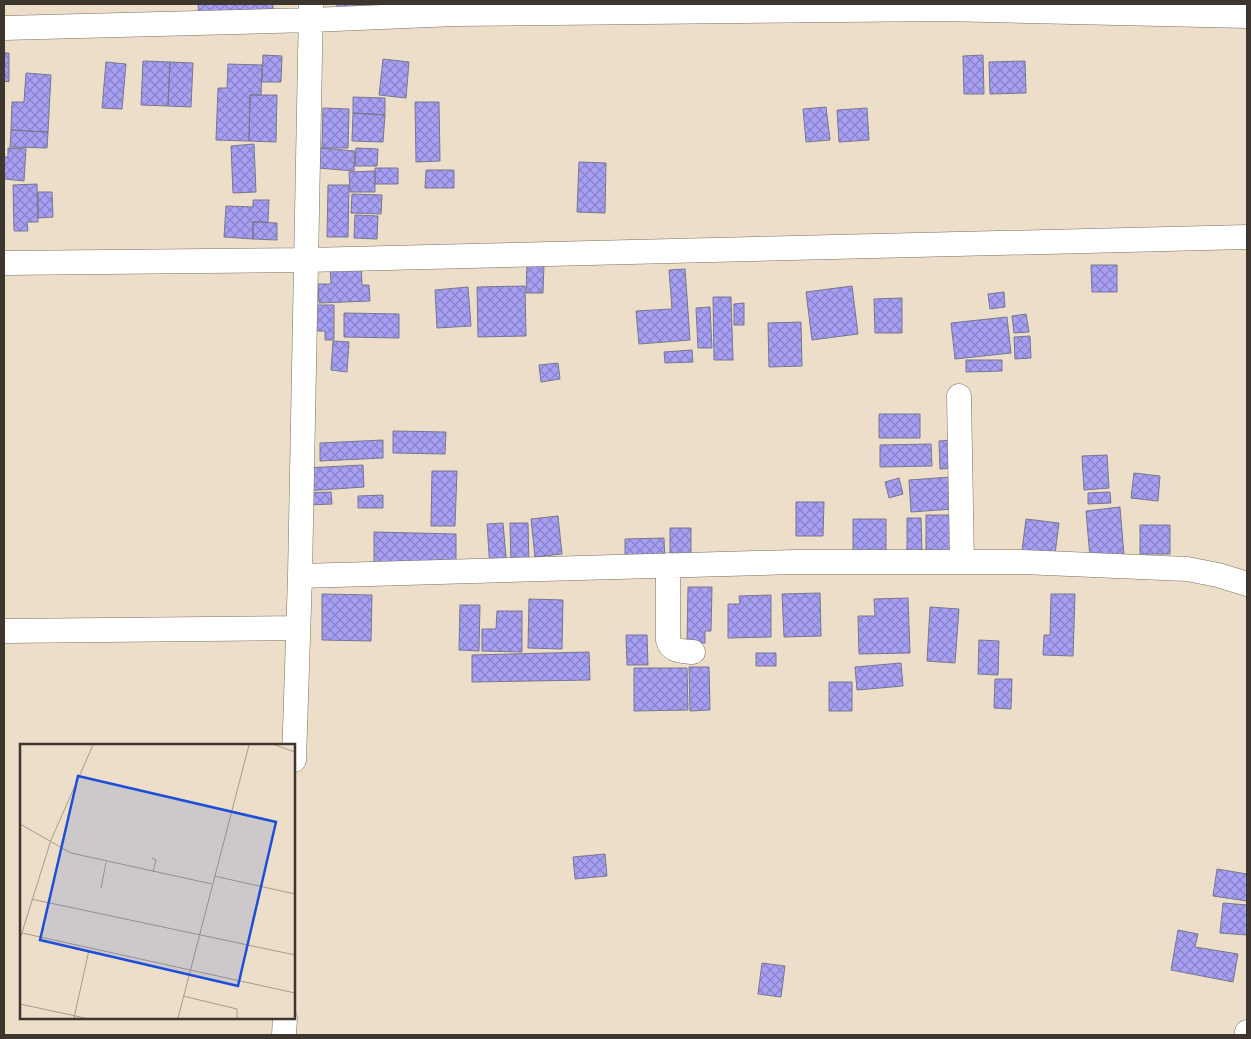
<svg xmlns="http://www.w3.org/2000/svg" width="1251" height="1039" font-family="'Source Sans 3',sans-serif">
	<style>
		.building { fill: url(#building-cross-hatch); stroke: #78778d }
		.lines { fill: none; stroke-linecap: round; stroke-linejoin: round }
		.street-casing { stroke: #7c6f5c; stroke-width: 25 }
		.street { stroke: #fff; stroke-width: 24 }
		.inset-road { fill: none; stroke: #a69b8b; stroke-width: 1 }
		.view { fill: #1d4ed8; fill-opacity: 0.15; stroke: #1d4ed8; stroke-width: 2.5 }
		.inset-edge { fill: none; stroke: #3c362e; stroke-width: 2.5 }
	</style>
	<defs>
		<pattern id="building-cross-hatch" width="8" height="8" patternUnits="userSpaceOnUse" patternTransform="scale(1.25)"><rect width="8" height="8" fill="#a79ff4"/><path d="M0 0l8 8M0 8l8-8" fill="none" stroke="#8982c6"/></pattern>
	</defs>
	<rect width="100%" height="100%" fill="#eddec9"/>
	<path class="building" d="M198 4H273V10L199 19Z
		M337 4H389L390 16 337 17Z
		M4 53H9V82L4 81Z
		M263 55 282 56 281 82H262Z
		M983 55 984 94H964L963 56Z
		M383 59 409 62 406 98 379 95Z
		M143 61 170 62 168 106 141 105Z
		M1025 61 1026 93 990 94 989 62Z
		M106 62 126 64 122 109 102 108Z
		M170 62 193 63 191 107 168 106Z
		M228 64 262 65 261 95H250L249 141 216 140 218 88H227Z
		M26 73 51 75 48 132 11 130 12 102H24Z
		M250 95H277L276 142 249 141Z
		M353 97 385 98V115L353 113Z
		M415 102H439L440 161 416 162Z
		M826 107 830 140 806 142 803 109Z
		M323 108 349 109 348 148H322Z
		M867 108 869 140 839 142 837 110Z
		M353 113 385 115 383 142 352 141Z
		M11 130 48 132 47 148 10 147Z
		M254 144 256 192 233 193 231 146Z
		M8 148 26 149 24 181 4 179V157H8Z
		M320 148 355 151 354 171 318 168Z
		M356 148 378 149 377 166H355Z
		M579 162 606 163 605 213 577 212Z
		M375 168H398V184H375Z
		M426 170H454V188H425Z
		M375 171V192H350L349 172Z
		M37 184 38 222H27L28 231H14L13 185Z
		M328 185H349L348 237H327Z
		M38 192H52L53 217 38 218Z
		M352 194 382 195 381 214 351 213Z
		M253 200H269L268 222H253V239L224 237 226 206 253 207Z
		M355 215 378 216 377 239 354 238Z
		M253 222 277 223V240L253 239Z
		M361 262 362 285H369L370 301 319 303 318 284H331L330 263Z
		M527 264H544L543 293H526Z
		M1091 265H1117V292H1092Z
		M685 269 690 340 639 344 636 311 672 309 669 270Z
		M525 286 526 336 478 337 477 287Z
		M852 286 858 334 812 340 806 292Z
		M468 287 471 326 437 328 435 290Z
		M1004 292 1005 307 990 309 988 294Z
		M713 297H731L733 360H714Z
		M902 298V333H875L874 299Z
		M744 303V325H734V304Z
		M314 305H334V340H325V331H314Z
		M710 307 712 348H698L696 308Z
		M344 313 399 314V338L344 337Z
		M1026 314 1029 332 1014 333 1012 316Z
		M1007 317 1011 353 955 359 951 323Z
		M801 322 802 366 769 367 768 323Z
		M1030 336 1031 358 1015 359 1014 337Z
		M333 341 349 342 347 372 331 370Z
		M692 350 693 362 665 363 664 352Z
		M966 360H1002V371L966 372Z
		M558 363 560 379 541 382 539 365Z
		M879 414H920V438H879Z
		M393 431 446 432 445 454 393 453Z
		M383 440V458L320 461V443Z
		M955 440 956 468 940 469 939 441Z
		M931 444 932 466 880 467V445Z
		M1107 455 1109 488 1084 490 1082 456Z
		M363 465 364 487 306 491 305 468Z
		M432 471H457L455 526H431Z
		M1134 473 1160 476 1158 501 1131 498Z
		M951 477 953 509 911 512 909 480Z
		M899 478 903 494 889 498 885 482Z
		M331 492 332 504 307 505 306 493Z
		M1110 492 1111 503 1088 504V493Z
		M383 495V508H358V496Z
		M796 502H824L823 536H796Z
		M1120 507 1124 555 1090 558 1086 511Z
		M926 515H954V559H926Z
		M558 516 562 554 535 557 531 519Z
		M907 518H921L922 552H907Z
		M853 519H886V551H853Z
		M1026 519 1059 523 1054 562 1021 558Z
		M503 523 507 568 490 569 487 524Z
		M510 523H528L529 566H511Z
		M1140 525H1170V554H1140Z
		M670 528H691V561H670Z
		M374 532 456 534V565L374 563Z
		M664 538 665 564 625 565V539Z
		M688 587H712L711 631H705V643L687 642Z
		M820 593 821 636 784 637 782 594Z
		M322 594 372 595 371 641 322 640Z
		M1051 594H1075L1073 656 1043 655 1044 635H1050Z
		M771 595V637L728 638V604H740L739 596Z
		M908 598 910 653 859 654 858 616H875L874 599Z
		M529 599 563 600 562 649 528 648Z
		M460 605H480L479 651 459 650Z
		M930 607 959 609 955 663 927 661Z
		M497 611H522V652L482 651V629H496Z
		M626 635H647L648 665H627Z
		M979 640 999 641 998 675 978 674Z
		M589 652 590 680 472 682V655Z
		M756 653H776V666H756Z
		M901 663 903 686 857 690 855 667Z
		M689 667H709L710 710 690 711Z
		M634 668H687L688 710 634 711Z
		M995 679H1012L1011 709 994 708Z
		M829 682H852V711H829Z
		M605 854 607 876 575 879 573 857Z
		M1217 869 1247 874V901L1213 896Z
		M1223 903 1247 905V935L1220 933Z
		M1178 930 1198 934 1195 947 1238 954 1233 982 1171 970Z
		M762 963 785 966 781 997 758 994Z"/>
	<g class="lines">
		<g class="street-casing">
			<path id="street" d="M4 28 311 20 455 14 946 9 1247 16
				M4 263 307 260 1247 237
				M959 396 962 562
				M668 565V640C671 652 682 651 693 652
				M300 576 795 562H1022L1187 569 1218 575 1247 584
				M4 631 298 628
				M294 760 300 576 311 5
				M284 1035 285 1018
				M1247 1035V1032"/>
		</g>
		<use href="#street" class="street"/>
	</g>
	<g transform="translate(20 744)">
		<rect width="275" height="275" fill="#eddec9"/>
		<path class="inset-road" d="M255 1 275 8M0 80 51 109 192 140M132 114 136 116 133 128M194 132 275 150M81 144 86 118M11 155 275 211M2 189 275 249M0 195 31 96 73 1M163 252 217 265V274M0 260 65 274M54 274 69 206M158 274 229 1"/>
		<path class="view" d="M58 32 256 78 218 242 20 196Z"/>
		<rect width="275" height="275" class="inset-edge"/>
	</g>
	<rect width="1251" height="1039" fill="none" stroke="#3c362e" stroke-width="10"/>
</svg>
